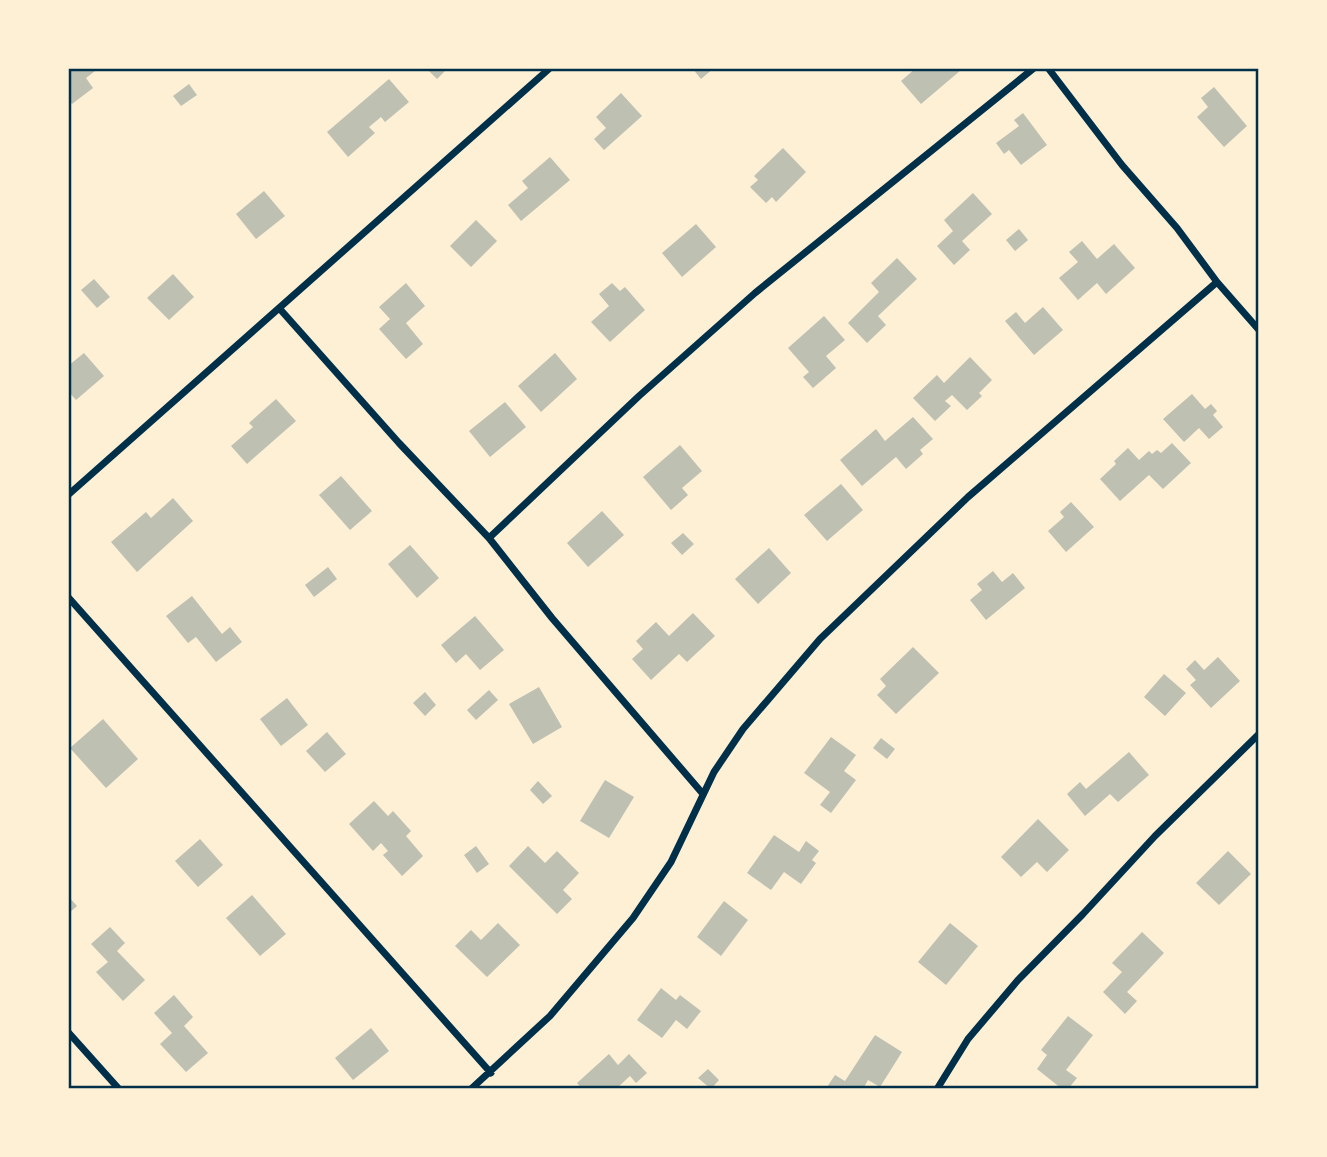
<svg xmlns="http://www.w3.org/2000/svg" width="1327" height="1157" font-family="Quicksand,sans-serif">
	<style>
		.building { fill: #bec0b2 }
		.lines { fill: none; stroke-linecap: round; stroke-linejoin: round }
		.minor { stroke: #003049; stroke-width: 7 }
		.neatline { fill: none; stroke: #003049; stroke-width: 2.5 }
	</style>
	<rect width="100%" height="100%" fill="#fdf0d5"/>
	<path class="building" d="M68 68H99L86 78 93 88 72 104 68 99Z
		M426 68H448L437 79Z
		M692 68H714L701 79Z
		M916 68H960L961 70 921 104 901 81Z
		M389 79 409 102 385 122 381 117 369 127 375 133 348 157 327 132Z
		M189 84 197 95 181 106 173 96Z
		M1214 87 1247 126 1224 147 1197 117 1208 107 1201 98Z
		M621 93 642 116 604 150 594 139 606 128 596 117Z
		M1023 113 1047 145 1021 165 1009 150 1004 154 996 143 1019 126 1014 120Z
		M783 148 806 172 776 202 772 197 766 203 750 187 758 180 754 176Z
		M550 157 570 180 521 221 508 205 528 188 522 181Z
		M264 191 285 216 256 239 236 214Z
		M973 193 992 214 962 241 970 250 954 265 937 246 953 231 944 220Z
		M476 220 497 241 471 267 450 246Z
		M696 224 716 247 682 277 662 253Z
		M1019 229 1028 240 1015 251 1006 240Z
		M1082 241 1097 259 1114 244 1135 268 1106 294 1097 283 1078 300 1059 278 1078 262 1069 252Z
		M897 258 917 279 878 316 886 325 867 343 848 323 879 292 871 283Z
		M173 274 194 297 169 320 147 298Z
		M94 279 110 297 97 308 81 290Z
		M406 283 425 306 406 323 423 344 406 359 379 329 390 319 379 307Z
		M612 283 620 291 625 287 645 310 610 342 591 322 609 306 599 294Z
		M1043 307 1063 330 1034 355 1005 321 1016 312 1025 323Z
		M824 316 845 340 826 356 836 368 813 388 803 377 809 372 788 348Z
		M84 353 104 376 76 400 68 391V366Z
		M555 353 577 379 541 412 518 386Z
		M970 357 992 380 979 393 982 396 967 410 952 395 945 401 951 406 935 421 913 398 937 375 944 383Z
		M1192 394 1205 409 1211 404 1217 411 1213 415 1223 427 1209 439 1199 428 1184 442 1163 419Z
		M276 399 296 421 247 464 231 446 253 427 249 423Z
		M505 402 526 427 490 457 469 431Z
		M913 417 933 439 920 450 923 454 906 469 896 457 862 486 840 460 876 429 885 441Z
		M1172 443 1191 463 1163 489 1149 475 1120 501 1100 479 1116 464 1114 461 1128 448 1139 460 1149 451 1152 454 1157 450 1161 453Z
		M680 445 702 471 682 488 688 495 671 510 643 477Z
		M341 476 372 511 350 530 319 495Z
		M841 484 863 510 827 541 804 515Z
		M173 498 193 521 137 572 111 542 146 512 151 518Z
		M1071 502 1094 527 1066 552 1048 531 1064 517 1060 512Z
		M602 511 624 535 588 567 567 543Z
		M683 533 694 544 682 555 671 543Z
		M410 545 439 578 417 598 388 564Z
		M769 548 791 573 758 604 735 579Z
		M328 567 337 579 314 597 305 585Z
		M993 571 1002 582 1013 573 1025 588 986 620 970 600 982 590 977 584Z
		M192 596 222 634 230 627 242 642 216 662 196 637 188 643 166 616Z
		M693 613 715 636 687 662 679 654 651 680 632 659 643 649 636 641 656 622 669 636Z
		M475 616 504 650 480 670 466 654 456 663 441 645Z
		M913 647 939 673 896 714 877 695 886 686 880 679Z
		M1218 657 1240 681 1211 708 1190 685 1196 680 1186 669 1195 660 1204 670Z
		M1164 674 1186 693 1165 716 1144 697Z
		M539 687 562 727 533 744 509 704Z
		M489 690 498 700 476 720 467 710Z
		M425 692 436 705 425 716 413 703Z
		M287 698 308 725 281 746 260 719Z
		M103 719 138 759 106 788 70 748Z
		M327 732 346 754 325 772 306 751Z
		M831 737 856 755 844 771 856 780 831 813 820 805 830 792 804 773Z
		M881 738 895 749 887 759 873 748Z
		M1129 752 1149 775 1118 802 1110 794 1085 816 1067 794 1080 782 1086 789Z
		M605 780 634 797 609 838 580 821Z
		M538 781 552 796 543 804 530 790Z
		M374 801 388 816 393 811 411 831 406 836 423 856 402 876 383 855 388 851 381 843 373 851 349 824Z
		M1038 819 1069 850 1047 872 1037 862 1021 877 1001 857Z
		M774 835 799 852 806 841 819 851 812 860 816 863 801 884 784 872 771 890 747 873Z
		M200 839 223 865 198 887 175 861Z
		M476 846 489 864 477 873 464 855Z
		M528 846 545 863 557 851 579 873 563 890 572 899 557 914 509 866Z
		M1228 851 1251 874 1219 905 1196 883Z
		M252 895 286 934 260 956 226 918Z
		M68 896 77 906 68 914Z
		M724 901 748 920 721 956 697 937Z
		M498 923 520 945 487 977 455 946 471 930 481 940Z
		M950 923 978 946 946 985 918 962Z
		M110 927 125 943 117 951 145 980 123 1001 96 972 108 962 91 944Z
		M1142 932 1164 953 1127 992 1137 1001 1125 1014 1103 992 1122 972 1112 963Z
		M661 988 676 1000 680 995 701 1011 687 1029 676 1020 662 1038 637 1020Z
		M174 995 193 1017 184 1026 208 1053 186 1072 160 1044 172 1033 154 1013Z
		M1068 1016 1093 1035 1066 1070 1077 1078 1068 1089H1062L1037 1069 1047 1055 1041 1050Z
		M371 1028 389 1051 353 1080 335 1058Z
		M875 1035 902 1052 880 1087 868 1080 863 1089H830L827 1087 835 1075 845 1081Z
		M609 1054 618 1065 629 1054 647 1073 636 1083 630 1076 616 1089H582L577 1083Z
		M708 1069 719 1080 711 1089 698 1078Z"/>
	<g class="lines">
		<path class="minor" d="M1048 68 1122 165 1177 228 1217 282 1259 330
			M279 308 399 443 489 538 552 618 703 794
			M68 495 550 68
			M489 538 639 396 755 293 1034 68
			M68 597 491 1073
			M68 1032 119 1089
			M471 1089 550 1016 633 918 671 862 714 772 743 729 820 639 968 497 1217 282
			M937 1089 968 1039 1018 980 1083 914 1155 836 1259 734"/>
	</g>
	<rect width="1327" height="1157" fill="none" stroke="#fdf0d5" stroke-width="140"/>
	<rect x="70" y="70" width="1187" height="1017" class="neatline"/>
</svg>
